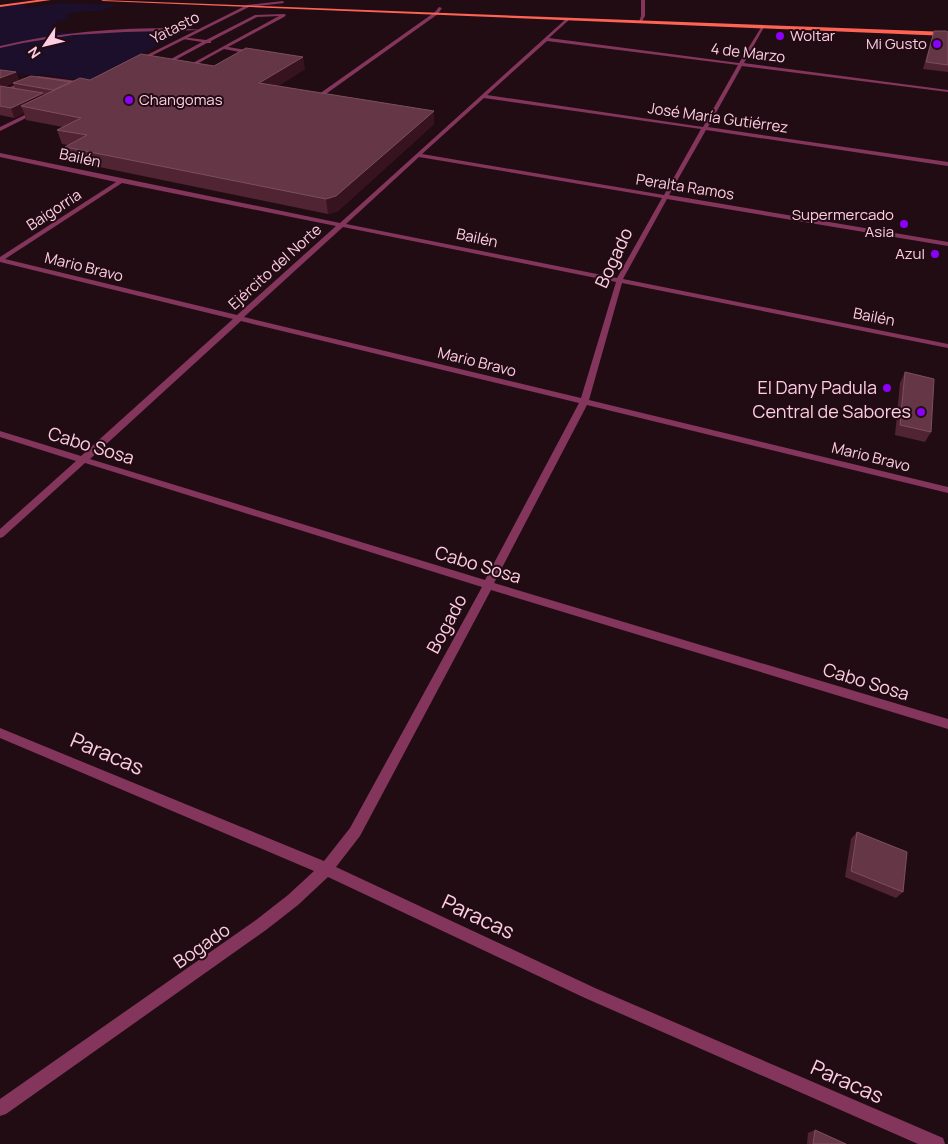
<svg xmlns="http://www.w3.org/2000/svg" width="948" height="1144" font-family="Manrope,sans-serif">
	<style>
		.green { fill: #1b0f2c }
		.lines { fill: none; stroke-linecap: round; stroke-linejoin: round }
		.lane { fill: #83355c; fill-rule: evenodd }
		.street { fill: #83355c; fill-rule: evenodd }
		.primary { fill: #ff6354; fill-rule: evenodd }
		.wall { fill: #512433; fill-rule: evenodd }
		.shaded-wall { fill: #36131f }
		.building { fill: #643646; stroke: #7c4e5e }
		.poi-dot { fill: #8b00f8; stroke: #220c14; stroke-width: 2 }
		.labels { text-anchor: middle; stroke-width: 4; stroke-linejoin: round; paint-order: stroke }
		.far-street-label { font-size: 15px; fill: #ffcde2; stroke: #220c14 }
		.far-poi-label { font-size: 15px; fill: #ffcde2; stroke: #220c14; text-anchor: end }
		.street-label { font-size: 18px; fill: #ffcde2; stroke: #220c14 }
		.poi-label { font-size: 18px; fill: #ffcde2; stroke: #220c14; text-anchor: end }
		.near-street-label { font-size: 21px; fill: #ffcde2; stroke: #220c14 }
	</style>
	<rect width="100%" height="100%" fill="#220c14"/>
	<path class="green" d="M60 3 116 5 101 11H83L64 15 71 17 51 25 61 27 54 31 76 34 192 28 87 81 39 74 35 76 15 73 0 80V7L23 4 25 8Z"/>
	<g class="lines">
		<path class="lane" d="M439 7 442 8 438 14 316 101H312V99L435 12Z
			M284 14 286 15 284 17 228 47 246 50V52L236 58 232 57 240 52 224 49 186 70 182 69 279 16 257 17 211 41V43H207L164 66 160 65 202 42 183 39 182 37 206 40 255 15Z
			M176 28 202 30 125 32 73 35 23 43 0 48V46C58 32 117 28 176 28Z"/>
		<path class="street" d="M641 0H645V16L641 23 639 22 641 16Z
			M283 1 284 3 249 7 139 62 135 61 247 5Z
			M567 18 570 19 549 38 739 63 762 26 764 27 744 63 948 90V92L742 66 708 127 948 162V166L706 130 669 195 948 242V246L667 199 623 279 948 344V348L622 283 589 400 948 487V493L587 405 494 583 948 719V729L491 590 360 836 336 867 595 988 943 1138 945 1144H918L585 998 328 877 298 905 266 930 6 1114 0 1116V1099L256 920 288 895 314 871 0 738V728L324 861 350 828 482 587 85 463 3 537 0 538V529L76 461 0 437V431L81 456 233 319 0 262V257L116 182 0 157V153L340 223ZM547 41 738 65 703 127 487 95ZM484 98 701 129 664 195 422 154ZM419 157 662 198 617 278 346 224ZM122 183 336 226 237 315 5 259ZM343 227 616 282 581 398 244 317ZM241 321 579 403 485 580 90 459Z
			M38 76 85 82 87 83 85 84 39 78 4 93H0V91Z
			M35 110 40 111 0 131V127Z"/>
		<path class="primary" d="M37 0H51L0 7V5Z
			M101 0 948 32V36L103 1Z"/>
	</g>
	<path class="wall" d="M934 31 948 32V72L923 69Z
		M214 66 305 69 278 86 434 124 338 211 328 214 70 161 65 147 68 145 62 144 57 130 63 127 26 120 24 113 14 118 0 115V70L16 72 19 81 71 82ZM15 82 13 83 15 88 4 87Z
		M905 372 931 432 925 442 895 435 900 383Z
		M857 832 903 892 896 898 845 877 851 839Z
		M815 1130 846 1144H807L808 1133Z"/>
	<path class="shaded-wall" d="M303 57 305 69 262 96 259 83Z
		M16 72 19 81 0 88V78Z
		M43 93 46 102 21 106 24 113 14 118 11 108Z
		M434 111V124L338 211 328 214 326 199Z"/>
	<path class="building" d="M934 31H946L948 32V65L926 62Z
		M246 48 303 57 259 83 434 111 336 196 326 199 65 147 87 135 57 130 81 118 21 106 80 78 90 80 141 54 214 66Z
		M0 70H1L16 72 0 78Z
		M31 76 71 82 53 90 13 83Z
		M0 86 43 93 11 108 0 106Z
		M905 372 934 379 931 432 900 425Z
		M857 832 907 852 903 892 851 871Z
		M815 1130 846 1144H813Z"/>
	<g class="poi-dot">
		<circle cx="780" cy="36" r="5"/>
		<circle cx="937" cy="44" r="5"/>
		<circle cx="129" cy="100" r="5"/>
		<circle cx="904" cy="224" r="5"/>
		<circle cx="935" cy="254" r="5"/>
		<circle cx="887" cy="388" r="5"/>
		<circle cx="921" cy="412" r="5"/>
	</g>
	<g class="labels">
		<g class="far-street-label">
			<text transform="translate(175 28) rotate(-27)" y="5">Yatasto</text>
			<text transform="translate(748 53) rotate(7)" y="5">4 de Marzo</text>
			<text transform="translate(718 118) rotate(8)" y="5">José María Gutiérrez</text>
			<text transform="translate(80 158) rotate(12)" y="5">Bailén</text>
			<text transform="translate(685 187) rotate(9)" y="5">Peralta Ramos</text>
			<text transform="translate(54 210) rotate(-33)" y="5">Baigorria</text>
			<text transform="translate(477 238) rotate(12)" y="5">Bailén</text>
			<text transform="translate(84 267) rotate(14)" y="5">Mario Bravo</text>
			<text transform="translate(275 267) rotate(-42)" y="5">Ejército del Norte</text>
			<text transform="translate(874 317) rotate(11)" y="5">Bailén</text>
			<text transform="translate(477 362) rotate(14)" y="5">Mario Bravo</text>
			<text transform="translate(871 457) rotate(14)" y="5">Mario Bravo</text>
		</g>
		<g class="far-poi-label">
			<text x="790" y="41" text-anchor="start">Woltar</text>
			<text x="927" y="49">Mi Gusto</text>
			<text x="139" y="105" text-anchor="start">Changomas</text>
			<text x="894" y="220">Supermercado<tspan x="894" dy="17">Asia</tspan></text>
			<text x="925" y="259">Azul</text>
		</g>
		<g class="street-label">
			<text transform="translate(614 258) rotate(-65)" y="6">Bogado</text>
			<text transform="translate(91 446) rotate(17)" y="6">Cabo Sosa</text>
			<text transform="translate(478 565) rotate(17)" y="6">Cabo Sosa</text>
			<text transform="translate(447 624) rotate(-62)" y="6">Bogado</text>
			<text transform="translate(866 682) rotate(17)" y="6">Cabo Sosa</text>
			<text transform="translate(202 946) rotate(-35)" y="6">Bogado</text>
		</g>
		<g class="poi-label">
			<text x="877" y="394">El Dany Padula</text>
			<text x="911" y="418">Central de Sabores</text>
		</g>
		<g class="near-street-label">
			<text transform="translate(107 754) rotate(23)" y="7">Paracas</text>
			<text transform="translate(478 917) rotate(25)" y="7">Paracas</text>
			<text transform="translate(847 1082) rotate(24)" y="7">Paracas</text>
		</g>
	</g>
	<g transform="translate(45 45) rotate(235)" stroke="#220c14" stroke-width="4" paint-order="stroke">
	<path d="M0-4L9 19L0 12L-9 19Z" fill="#ffcde2"/>
	<text y="-8" font-size="14" font-weight="bold" text-anchor="middle" fill="#ffcde2">N</text>
	</g>
</svg>
